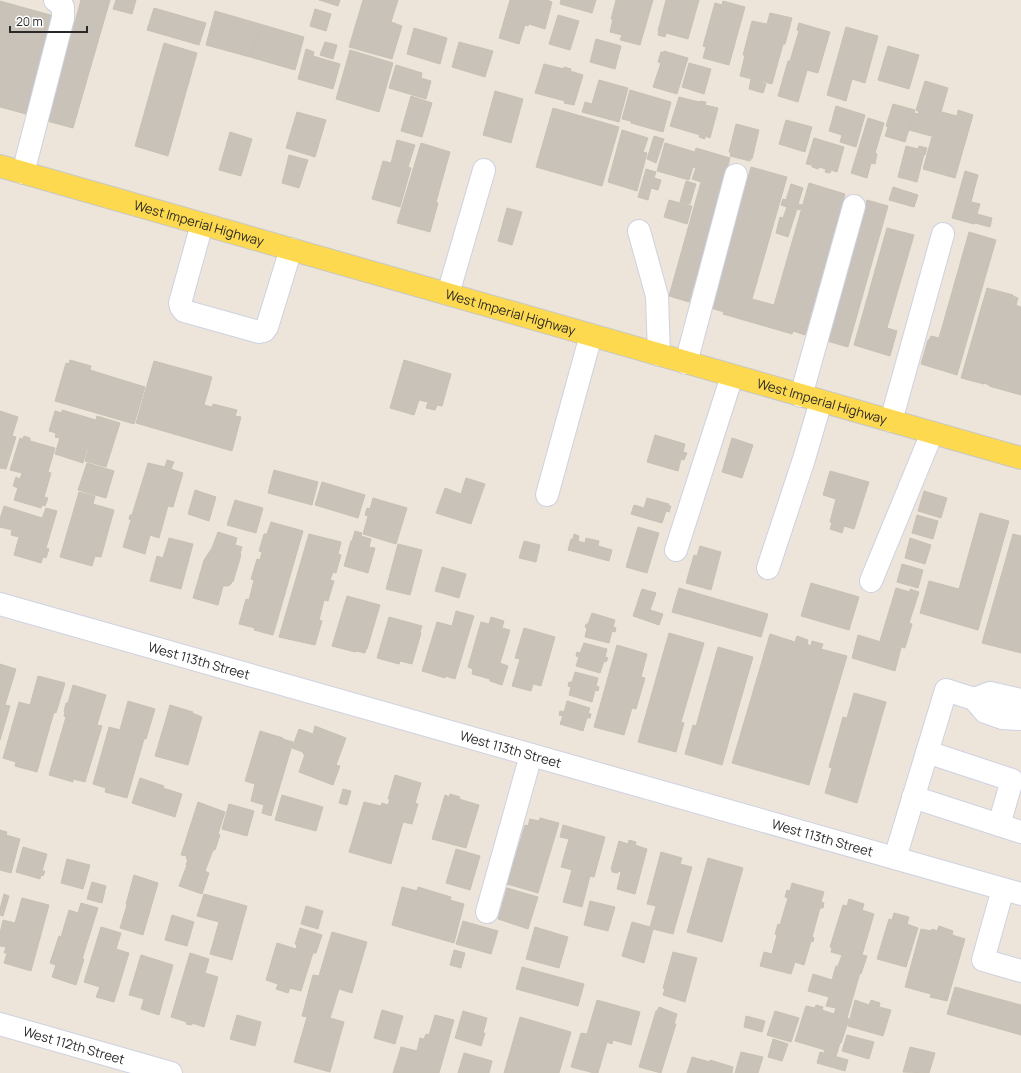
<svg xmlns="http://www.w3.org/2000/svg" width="1021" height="1073" font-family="Manrope,sans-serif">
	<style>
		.building { fill: #c8c2b9; stroke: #c8c1b3 }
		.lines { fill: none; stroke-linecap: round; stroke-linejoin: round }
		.minor-casing { stroke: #ced1e3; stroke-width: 24 }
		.major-casing { stroke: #c7c7c7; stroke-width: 24 }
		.minor { stroke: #fff; stroke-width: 22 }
		.major { stroke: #fcd94f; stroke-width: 22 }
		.labels { text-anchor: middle; stroke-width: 3; stroke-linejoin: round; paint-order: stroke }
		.street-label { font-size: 13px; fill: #292929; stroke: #fff }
	</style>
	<rect width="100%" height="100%" fill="#ede5d9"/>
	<path class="building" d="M81 0H110L73 128 47 121 68 47 63 46 65 39 70 40Z
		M116 0H136L132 14 113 9Z
		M319 0H340L338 6Z
		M363 0H398L391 22 402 26 392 59 349 47Z
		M510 0H547L552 2 545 29 529 24 528 26 525 25 519 44 499 38Z
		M561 0H596L592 13 560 4Z
		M616 0H653L640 45 620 40 622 35 610 32 613 19H611Z
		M666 0H699L688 39 666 33 665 37 658 35 659 31H658Z
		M0 1 54 16 26 114 0 107Z
		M723 1 745 7 729 65 703 58 706 47 703 46 715 3 722 5Z
		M154 8 206 23 199 45 147 30Z
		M315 9 331 14 326 31 310 26Z
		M215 11 260 24 250 57 206 45Z
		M770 13 792 18 785 44H783L772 84 740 76 745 55H743L752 21 767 24Z
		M558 15 579 21 570 50 549 44Z
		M799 23 830 32 818 73 807 70 798 102 778 96 788 61H790L799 31 797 30Z
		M260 24 304 37 295 70 250 57Z
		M846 27 878 36 865 83 852 79 846 101 827 95Z
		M414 28 447 38 440 64 407 54Z
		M596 39 621 46 615 69 590 62Z
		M325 42 337 45 333 59 320 55Z
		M459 42 493 51 485 77 452 67Z
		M164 43 197 53 168 156 135 146Z
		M888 46 919 55 909 89 878 80Z
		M306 49 314 52 313 56 340 64 333 89 298 79Z
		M350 50 393 63 379 112 336 99Z
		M664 51 688 58 677 94 653 87 661 63 658 62 661 52H664Z
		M689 63 711 69 704 94 682 87Z
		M544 64 564 69V67L571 69 570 71 583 75 574 105 564 103 565 101 535 93Z
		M396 65 422 73 421 78 431 81 426 99 389 88Z
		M751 79 766 84 763 93 749 89Z
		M599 80 628 88 619 122 582 112 585 102 592 104Z
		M925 81 948 88 939 119 937 118 931 136 909 130 914 113 918 114 919 112 916 110Z
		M630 90 671 102 663 132 631 123V121L622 119Z
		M495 91 523 99 511 143 483 135Z
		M411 96 432 103 422 137 401 131Z
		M679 97 699 102 700 101 706 102 705 105 718 108 710 138 705 136V139L699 137 700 135 670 126Z
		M893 104 915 110 905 142 885 136 888 127 886 126Z
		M836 106 865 115 856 147 840 142 842 135 829 131Z
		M553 108 619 127 602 186 536 167Z
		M958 110 973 115 955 178 923 169 937 119 940 120 942 112 957 116Z
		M297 112 326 120 315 157 286 148Z
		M868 118 884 123 875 153 877 154 875 164 871 163 867 178 851 173Z
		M786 120 812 127 805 152 779 144Z
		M736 124 759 130 752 159H750V161L730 156 731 153 729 152Z
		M622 130 648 138 643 152 647 153 637 191 608 182Z
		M230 132 252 139 241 176 219 170Z
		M654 136 664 139 656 163 647 159Z
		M814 138 844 147 837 172 831 170 830 173 825 172 826 169 819 167 818 169 812 167V165L806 164Z
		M397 140 415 145 408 167 411 168 400 207 372 199 383 161 391 163Z
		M421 143 450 152 436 202 438 203 430 232 397 223Z
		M665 143 695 152 696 148 730 158 689 302 669 296 701 182 692 179 696 168 693 167 689 180 657 171Z
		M906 146 918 149 919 146 927 148 925 155 924 154 917 182 898 177Z
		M289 155 308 160 299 188 282 183Z
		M751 167 787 177 752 299 774 305 809 183 845 194 805 335 793 331 792 334 723 314 724 312 711 308Z
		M646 169 656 172 654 178 661 180 658 190 651 188 648 200 638 197Z
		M965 171 978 175 971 202 980 204 977 214 992 218 990 227 975 223 974 224 952 218Z
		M686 181 696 184 690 204 680 202Z
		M791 184 803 188 798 204 802 205 800 210 797 209 788 237 776 233 780 217 783 218 787 207 781 205 783 199 786 200Z
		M893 187 918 195 914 207 889 200Z
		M669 200 692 206 687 224 664 217Z
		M867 200 888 206 848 347 827 341Z
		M507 208 522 212 512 245 498 241Z
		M887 228 914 235 887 328 897 331 890 356 854 345Z
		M969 232 996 240 957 375 921 364 928 340H929L931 336 939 338Z
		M987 288 1013 295V296L1018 298 1016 305 1021 307V395L989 386V385L984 383V384L961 378Z
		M70 360 91 366 90 370 145 387 134 424 55 401 66 363 69 364Z
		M404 360 451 374 442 406 437 405 435 410 426 408 428 402 419 400 414 415 390 408Z
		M154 361 212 377 204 405 212 407 213 404 237 410 235 416 241 417 232 451 136 423Z
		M62 410 96 420 97 416 120 423 106 467 85 461 88 449 87 448 83 463 55 454 60 438 55 437 56 433 49 431 55 411 62 413Z
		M0 411 18 417 12 436 16 437 6 469 0 468Z
		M655 435 685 444 683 452 687 453 684 460 681 459 678 471 647 462Z
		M24 436 30 438V441L55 448 48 472 51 473 44 497 48 498 45 506 42 505 41 508 14 500 18 488 13 486 16 477 20 479 22 473 10 470 20 438 23 439Z
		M732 438 753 445 742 478 722 472Z
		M167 460 174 462 171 469 183 473 173 507 168 506 159 538 150 535 145 554 123 547 131 520 129 519 130 515H132L148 463 165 467Z
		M87 463 114 471 106 498 78 490Z
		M274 470 318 482 312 505 268 493Z
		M830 471 869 482 854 529 844 526 842 533 830 529 832 523 830 522 836 499 823 495Z
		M466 478 485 484 471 524 436 513 445 488 461 494Z
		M322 482 365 495 358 518 315 505Z
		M195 490 216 497 209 521 188 514Z
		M924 491 947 498 941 518 918 511Z
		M79 492 95 496 93 504 114 510 101 557 95 556 92 566 60 557Z
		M373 498 407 508 396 544 363 534 368 516 365 515 367 508 370 509Z
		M647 498 669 504 668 506H671L669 512 666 511 662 523 631 514 634 505 644 508Z
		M235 500 263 508 256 533 227 525Z
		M4 506 42 518 46 508 57 511 46 548 49 549 46 558 43 557 41 563 14 555 19 537 11 535 12 530 0 527V519Z
		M980 513 1009 521 978 630 920 613 929 581 959 589Z
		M917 515 938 521 933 539 912 533Z
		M271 522 303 531 273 635 254 630 255 628 239 624 246 599 249 600 254 580 251 579 257 559 260 560 262 552 259 551 264 534H267Z
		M638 527 659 533 647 573 626 567Z
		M355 531 362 533 361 536 371 539 369 547 375 548 368 573 344 566 351 541H352Z
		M218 532 237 538 235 545 242 547 240 554 241 555 233 582 232 581 231 584 228 586H223L218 605 193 598 204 560 212 548Z
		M309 534 341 542 338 554 341 555 336 573 333 572 330 580 334 581 328 601 324 600 319 620 322 621 315 645 279 637Z
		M574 534 579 536 578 541 585 543 586 538 599 541 598 546 612 550 609 561 568 550 571 539H573Z
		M1013 534 1021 536V653L982 643Z
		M169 538 193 544 181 589 150 581 157 556 163 558Z
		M910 538 931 545 925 564 905 558Z
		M524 541 540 545 536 562 519 558Z
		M398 544 422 550 410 595 386 589Z
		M700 546 721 552 711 590 686 583 694 555 697 556Z
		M902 564 923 570 918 588 897 582Z
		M442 567 466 574 459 598 435 591Z
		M811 583 859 597 849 630 801 616Z
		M679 588 768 614 761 637 672 612Z
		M896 588 910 592V589L919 592 909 623 912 624 905 648 880 641Z
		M642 589 656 593 650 610 663 614 659 625 633 616Z
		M347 596 380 605 367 649H366L365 653 356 651 355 652 332 646Z
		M456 611 474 616 455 679 445 676V678L422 671 437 622 452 626Z
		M592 613 615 620 613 627 616 628 615 632 612 631 609 643 585 637 587 628 585 627 586 624H588Z
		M389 617 422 626 420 632 421 633 412 664 400 661 399 664 377 658Z
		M491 617 504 621 502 628 510 630 500 663 508 666 502 685 490 681V679L472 674 473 669 468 667 481 622 489 624Z
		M524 628 555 637 541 686 533 684 531 691 512 686 520 659 515 658Z
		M669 633 704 643 681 722 684 723 676 752 638 742Z
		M770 634 795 642 797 636 808 640 807 644 811 646 812 641 823 644 821 649 847 656 809 785 732 763Z
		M858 635 901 648 895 671 852 658Z
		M584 643 607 649 605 657 608 658 606 662 604 661 600 673 576 666 579 657 576 656 577 652 580 653Z
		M617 645 647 654 641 677 645 678 636 709 632 708 624 735 594 727Z
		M718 647 753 657 722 765 685 754 693 725 696 726Z
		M0 664 16 669 5 705 10 706 0 740Z
		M575 672 598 678 596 686 599 687 598 691 595 690 592 702 569 695 571 687 568 686 569 682H572Z
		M38 676 65 683 56 713 54 712 37 772 15 766 16 762 3 758 19 702 30 705Z
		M73 685 106 695 97 725 102 726 85 782 73 779V782L49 775 66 717 64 716 65 712H64L66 703H68Z
		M854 693 886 702 857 803 825 793 832 768 829 767 843 717 847 718Z
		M128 701 155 709 146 739H144L127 798 105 792 106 788 93 784 109 727 120 730Z
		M567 701 590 708 588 713 591 714 590 718H587L583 731 560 724 563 716 559 715 560 711 564 712Z
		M170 705 193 712 192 713 202 717 188 765 155 756Z
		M315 726 346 738 336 765 340 766 333 785 299 772 305 754H303V752L292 748 299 729 313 734Z
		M260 731 283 738V739L293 742 271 816 262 813 264 805 251 801 255 784 245 781Z
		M395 775 421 783 415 803 418 804 412 824 403 822 391 864 349 852 364 802 381 806 382 803 388 805 390 799H388Z
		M140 778 164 786 163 788 182 794 175 817 132 803Z
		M343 789 351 791 347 805 339 803Z
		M450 794 460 797 459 799 479 805 466 848 432 839 445 795 449 797Z
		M282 795 323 807 316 831 275 820Z
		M198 802 225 812 218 834 220 835 215 850H213L205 871 209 873 202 894 179 886 187 865H186L188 859H186L187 856 181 855Z
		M229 804 254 811 247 836 222 829Z
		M540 818 559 823 538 893 507 884 525 825 528 826 530 819 539 821Z
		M563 825 605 837 594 877 590 876 582 907 563 902 572 870 561 867 569 839 560 837Z
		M0 830 7 832 6 835 20 839 11 873 0 870Z
		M629 840 636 842 635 845 647 849 635 894 617 889 621 872 618 871V873L612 872V870L611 869 619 841 628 844Z
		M23 847 47 854 42 871H45L43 876 41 875 40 879 16 872Z
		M456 849 480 856 470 890 446 883Z
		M661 852 682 858 680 864 692 867 673 934 653 929 644 963 622 956 632 922 650 927 656 906 647 904Z
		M708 858 743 868 722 942 687 932Z
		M67 859 90 865 83 889 61 883Z
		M134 875 158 883 143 935 120 928 127 905 126 904Z
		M92 882 106 886 102 903 87 899Z
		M792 883 824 892 821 902 824 903 823 908H820L812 937 814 938 813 942 811 941 804 965 795 962 791 974 760 966 764 952 772 954 777 935 775 934 778 924 780 925 788 898 785 897 787 890 790 891Z
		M402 887 417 891 418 887 451 897 450 900 464 904 454 943 392 925Z
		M507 888 538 897 528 929 498 919Z
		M4 894 9 896 3 916 0 915V909Z
		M204 894 247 906 232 960 210 954 219 922 197 916Z
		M22 898 49 905 31 971 4 963 7 953H4L6 947 0 946V933L3 920 15 923Z
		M849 899 864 904 862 910 874 914 862 955 867 956 861 974 860 973 847 1018 849 1019 841 1043H840L836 1056 824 1052 825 1050 795 1041 806 1006 815 1008 816 1005 823 1007 822 1010 834 1014 836 1008 826 1006 829 997 808 991 813 974 832 980 836 966H838L842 955 831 952 832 948 830 947 843 905 847 906Z
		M590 901 615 907 608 931 584 925Z
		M81 903 98 908 82 959H84L76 985 52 977 56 965 50 963 59 936 61 937 69 910 78 913Z
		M306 906 323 911 318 929 301 924Z
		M894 913 909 917 907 924 918 928 906 967 877 959 889 919 892 920Z
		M172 915 194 922 187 946 165 940Z
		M463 921 498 931 491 954 456 944Z
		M939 926 953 931 952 935 965 939 947 1001 930 997 931 994 905 987 921 929 931 931 932 929 937 931Z
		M101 927 121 933 116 949 129 953 114 1002 96 997 100 987 84 982Z
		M535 927 568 937 559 968 526 959Z
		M300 928 322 935 316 953H313L301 991 290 988 288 993 276 989 278 984 266 980 277 943 296 949 297 945 295 944Z
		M332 932 367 942 352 993 339 989 330 1018 344 1022 330 1072 294 1062 307 1017 302 1016 313 975 319 976Z
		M454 950 465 953 461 968 450 965Z
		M673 952 697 958 685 1002 663 995 665 989 663 988Z
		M190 953 209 959 205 973 218 977 204 1027 192 1023V1025L186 1024 187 1022 171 1017Z
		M141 955 173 965 159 1015 141 1009 144 999 129 995Z
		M522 967 584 984 578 1006 516 989Z
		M955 987 1021 1005V1035L947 1014Z
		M597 1000 640 1012 631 1045 613 1040 612 1044 607 1042 598 1073H594L571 1067 581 1033 587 1034Z
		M855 1000 869 1005 871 1000 880 1003 879 1007 891 1010 883 1036 848 1026Z
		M659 1007 677 1014 674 1024H676L661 1073 639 1067 656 1011H657Z
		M382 1010 403 1016 395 1044 374 1038Z
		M463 1011 487 1018 483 1033H485L481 1046 455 1038Z
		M775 1011 799 1018 791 1042 767 1035Z
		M237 1015 261 1022 255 1046 230 1039Z
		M435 1015 454 1020 439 1073H393L401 1047 417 1051 420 1038 424 1039 426 1034 429 1035Z
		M746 1016 765 1021 762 1032 744 1027Z
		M520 1017 571 1032 559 1073H504Z
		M847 1035 874 1042 869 1059 842 1051Z
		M773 1039 788 1044 782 1061 768 1057Z
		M910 1047 935 1053 929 1073 903 1072Z
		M741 1052 763 1057 758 1073H735Z
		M820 1052 848 1060 845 1071 817 1063Z
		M464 1053 492 1061 489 1073H458Z
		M692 1057 710 1062V1060L733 1067 732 1073H687Z"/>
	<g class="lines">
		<g class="minor-casing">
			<g id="minor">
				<path d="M23 173 63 18V7L55 0"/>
				<path d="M202 224 180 303 181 307 184 311 259 332 264 331 267 327 291 249"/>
				<path d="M639 231 657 296 659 355"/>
				<path d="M448 294 484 170"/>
				<path d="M686 363 736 175"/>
				<path d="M801 396 854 206"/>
				<path d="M891 421 943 234"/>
				<path d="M547 495 591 335"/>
				<path d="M676 550 732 376"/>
				<path d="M768 568 804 459 821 401"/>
				<path d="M871 581 932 433"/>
				<path id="s1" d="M0 604 1021 894"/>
				<path d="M974 699 990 693 1021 700"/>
				<path d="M927 752 1012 780 999 825"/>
				<path d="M913 797 1021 832"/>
				<path d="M895 858 946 690 974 699 985 712 1002 718 1019 719 1021 718"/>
				<path d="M1003 889 983 960 1021 971"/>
				<path d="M487 912 531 755"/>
				<path id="s2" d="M0 1024 171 1073"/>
			</g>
		</g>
		<g class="major-casing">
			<g id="major">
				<path id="s3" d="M0 166 1021 458"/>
			</g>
		</g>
		<use href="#minor" class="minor"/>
		<use href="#major" class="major"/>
	</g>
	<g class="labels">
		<g class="street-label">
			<text dy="5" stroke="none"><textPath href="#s3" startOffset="207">West Imperial Highway</textPath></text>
			<text dy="5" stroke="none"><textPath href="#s3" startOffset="531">West Imperial Highway</textPath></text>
			<text dy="5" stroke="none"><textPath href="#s3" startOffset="855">West Imperial Highway</textPath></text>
			<text dy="5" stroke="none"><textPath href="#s1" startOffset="207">West 113th Street</textPath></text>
			<text dy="5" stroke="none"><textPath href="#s1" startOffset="531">West 113th Street</textPath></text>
			<text dy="5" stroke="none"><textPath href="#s1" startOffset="855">West 113th Street</textPath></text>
			<text dy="5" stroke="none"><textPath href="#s2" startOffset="77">West 112th Street</textPath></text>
		</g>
	</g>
	<path d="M10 26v6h77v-6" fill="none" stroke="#292929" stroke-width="2"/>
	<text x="16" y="26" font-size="12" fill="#292929" stroke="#ffffff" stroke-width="3" paint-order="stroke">20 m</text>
</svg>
